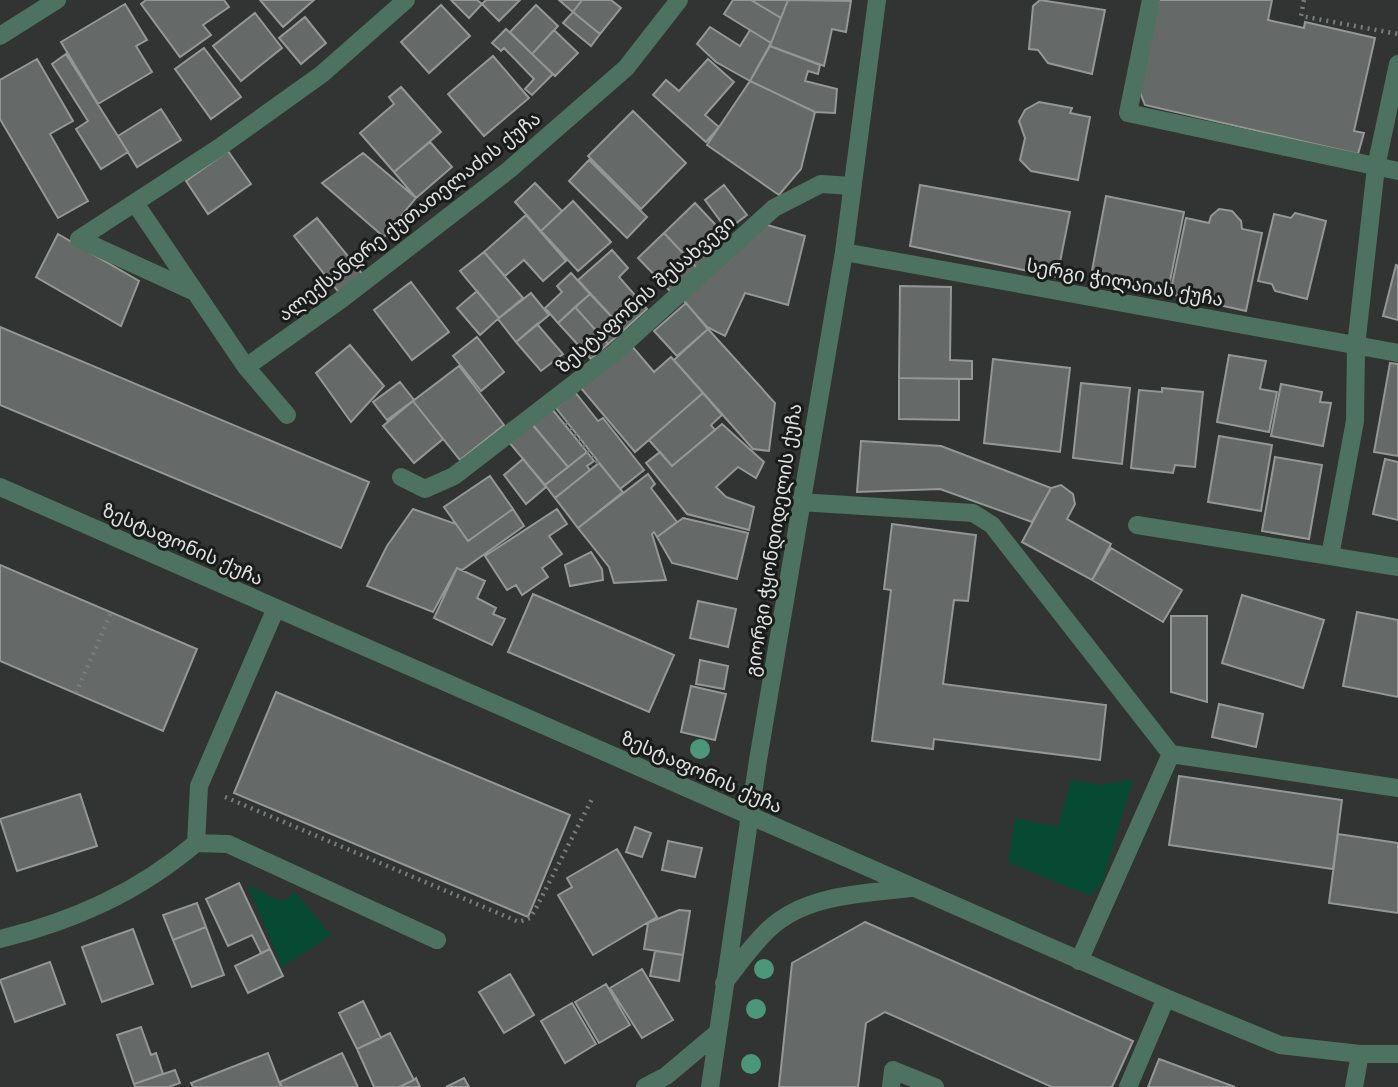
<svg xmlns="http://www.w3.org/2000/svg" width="1398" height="1087" font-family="'DM Sans','Noto Sans Georgian',sans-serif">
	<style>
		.green { fill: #074a34 }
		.building { fill: #656967; stroke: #939795; stroke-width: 2 }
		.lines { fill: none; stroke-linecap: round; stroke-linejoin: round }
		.path { stroke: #797c7b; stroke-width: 4.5; stroke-dasharray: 2 5; stroke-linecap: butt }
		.minor { stroke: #4e7261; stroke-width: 18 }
		.tree { fill: #4c9679 }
		.labels { text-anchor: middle; stroke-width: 6; stroke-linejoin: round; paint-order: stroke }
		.street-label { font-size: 19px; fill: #dfe2e1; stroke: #1a1c1b }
	</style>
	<rect width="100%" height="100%" fill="#313433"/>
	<path class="green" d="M1133 779 1102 883 1090 896 1008 862 1015 818 1058 827 1071 780 1102 785Z
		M247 884 282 902 295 892 331 935 282 967Z"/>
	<path class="building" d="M146 0H224L229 7 203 25 211 35 180 57 141 4Z
		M260 0H314L283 27Z
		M451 0H477L482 4 469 18Z
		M486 0H520L499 21 482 4Z
		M559 0H582L573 12Z
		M582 0H611L621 8 600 34 573 12Z
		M733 0H751L781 18 771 43 724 14Z
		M751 0H788L781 18Z
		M788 0 851 1 846 32 832 29 824 66 770 46Z
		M1040 0 1105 10 1092 74 1048 63 1038 50 1029 49 1033 6Z
		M1159 0H1272L1268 20 1304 28 1305 22 1375 38 1354 131 1364 133 1358 154 1145 105 1139 90Z
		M125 4 147 40 136 46 152 72 98 104 61 42Z
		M441 5 470 36 429 73 401 42Z
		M536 5 558 26 532 54 510 32Z
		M573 12 600 34 591 46 563 23Z
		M255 13 282 48 241 81 213 46Z
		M305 17 326 43 301 64 279 38Z
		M710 27 740 46 750 30 771 43 750 81 716 62 697 44Z
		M506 29 553 74 532 95 525 89 534 79 504 48 501 51 492 43Z
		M554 30 578 53 555 76 532 54Z
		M770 46 820 65 818 74 808 71 805 81 837 89 835 113 815 112 750 81Z
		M204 48 241 97 211 119 175 69Z
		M66 54 128 152 101 169 76 129 88 121 52 64Z
		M493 56 529 98 484 136 448 94Z
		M37 59 73 121 50 134 88 201 58 218 0 119V80Z
		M708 59 734 82 705 115 719 127 706 142 653 95 666 80 679 91Z
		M750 81 815 112 801 169 779 195 707 145Z
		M401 87 441 132 394 172 360 133 394 104 389 97Z
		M1039 102 1072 108 1070 113 1090 117 1078 180 1031 171 1020 160 1025 138 1019 121 1025 110Z
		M161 109 181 140 137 167 118 136Z
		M633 111 686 163 641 209 588 156Z
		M430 142 452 167 416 198 394 172Z
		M228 151 251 184 208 214 186 181Z
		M363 153 416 198 384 237 322 183Z
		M589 160 647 217 627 238 569 181Z
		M535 183 562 211 541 231 515 202Z
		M724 185 747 215 727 230 705 200Z
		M920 185 1070 212 1057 277 910 246Z
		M1106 196 1184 212 1168 291 1091 276Z
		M573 201 611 242 578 271 541 231Z
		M695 203 728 238 697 268 664 233Z
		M1219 209 1232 211 1241 221 1242 229 1262 233 1246 311 1170 294 1186 218 1209 223 1211 216Z
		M1295 213 1326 221 1307 299 1275 291 1272 284 1258 281 1274 214 1291 218Z
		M526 215 566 261 543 281 524 260 505 276 484 252Z
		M317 218 364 276 341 295 294 236Z
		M764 224 805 236 788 305 745 293 725 336 707 327 683 300Z
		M664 233 697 268 671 292 638 258Z
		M58 234 139 281 121 326 36 277Z
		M612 250 628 268 619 277 647 309 624 330 578 280Z
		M484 252 523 298 499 318 460 271Z
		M1396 265 1398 266V320L1383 316Z
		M571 273 590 294 558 323 545 308 562 292 557 286Z
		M411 282 449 332 412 360 374 310Z
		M900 286 951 287 950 360 972 361V379L899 378Z
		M477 291 499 318 480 335 457 308Z
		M531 293 549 315 516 342 498 319Z
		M590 294 624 330 608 344 575 307Z
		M686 303 708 329 677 356 654 331Z
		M575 307 608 344 591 359 558 323Z
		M537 324 563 354 541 371 516 342Z
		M0 327 369 482 341 548 0 405Z
		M708 329 775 403 769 451 753 449 674 360Z
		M477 337 504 372 481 391 453 356Z
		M350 345 384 386 351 422 316 373Z
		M631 345 654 372 671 357 703 393 635 452 581 388Z
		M1229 355 1266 361 1260 389 1277 392 1269 432 1217 422Z
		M993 359 1070 368 1060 452 984 443Z
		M1390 363 1398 364V456L1374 452Z
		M459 366 504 425 460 460 413 401Z
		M899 378 959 379V420L899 419Z
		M400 382 414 400 387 420 373 402Z
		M1081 383 1130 388 1122 464 1073 458Z
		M1281 384 1322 392 1320 402 1331 403 1323 446 1271 436Z
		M1162 388 1203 392 1195 467 1175 465 1173 473 1131 468 1139 390 1162 392Z
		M575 392 598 421 603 418 644 470 620 489 556 408Z
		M703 393 722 415 711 425 715 430 672 466 649 440Z
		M413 401 443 439 414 463 383 426Z
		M552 409 587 452 568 467 533 425Z
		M531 423 568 467 545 485 508 441Z
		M722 424 764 462 756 478 738 467 716 487 726 497 754 507 749 530 687 514 646 463 660 452 672 466Z
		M1219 436 1272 445 1261 511 1208 502Z
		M861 441 941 446 1051 488 1032 522 940 489 857 492Z
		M587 452 594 461 587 466 590 470 555 498 545 485Z
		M1275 457 1322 465 1309 539 1262 531Z
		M523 459 546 487 526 504 504 475Z
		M1385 459 1398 462V520L1373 514Z
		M599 463 623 492 578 528 555 498Z
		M648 474 655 484 651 488 677 522 657 537 654 532 652 534 666 580 614 583 609 567 578 528Z
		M490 476 513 509 468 541 444 507Z
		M1061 485 1073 494 1075 504 1067 519 1111 544 1092 580 1022 542 1051 488Z
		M413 509 456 524 468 541 513 509 524 526 462 570 457 568 433 612 367 586 387 546Z
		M557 509 567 524 549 536 562 554 542 568 548 577 522 595 516 585 507 590 485 556Z
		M683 518 748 533 737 579 672 563 657 537Z
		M892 524 976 535 968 601 954 600 943 684 1106 705 1100 760 934 739 933 749 872 741 891 590 884 589Z
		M1111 548 1182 590 1163 622 1092 580Z
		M591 552 602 569 603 580 570 586 565 565Z
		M0 565 197 649 163 731 0 661Z
		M457 568 485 581 477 598 496 608 493 614 505 619 492 645 434 618Z
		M533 594 674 655 649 712 508 652Z
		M1242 595 1324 620 1303 688 1222 663Z
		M698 601 736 609 728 647 690 638Z
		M1357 612 1398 620V697L1343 686Z
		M1171 616H1207V702L1171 692Z
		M700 660 728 666 724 689 696 684Z
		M691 686 726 694 715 740 681 732Z
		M276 692 570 815 528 917 234 793Z
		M1219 704 1263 714 1256 747 1212 737Z
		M1179 776 1342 800 1333 869 1169 845Z
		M80 794 97 846 17 871 0 819Z
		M635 827 651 833 642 857 626 852Z
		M1338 834 1398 843V913L1329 903Z
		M668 841 702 848 695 877 662 870Z
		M617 849 657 917 593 955 558 895 572 887 567 878Z
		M239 883 270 949 261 953 252 935 228 946 206 899Z
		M197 903 206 927 173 940 163 915Z
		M679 910 690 911 683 955 644 949 648 923Z
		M865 922 1133 1041 1112 1087H1052L885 1012 866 1023 858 1087H779L792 963Z
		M206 927 224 975 192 987 173 940Z
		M133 929 153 984 102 1002 82 947Z
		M270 949 283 976 248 993 235 966Z
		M655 951 683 955 679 981 650 976Z
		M50 962 65 1004 15 1022 0 980Z
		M642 969 673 1020 642 1038 610 988Z
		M510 974 534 1015 504 1033 479 992Z
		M606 984 630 1025 599 1043 575 1002Z
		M363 1001 381 1038 357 1049 339 1013Z
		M572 1003 596 1044 565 1063 541 1021Z
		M141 1027 151 1055 156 1053 163 1074 134 1084 117 1035Z
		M390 1033 414 1080 399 1087H374L357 1049Z
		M268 1053 281 1087H193L191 1083Z
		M342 1053 358 1087H282L280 1082Z
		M1159 1059 1235 1087H1148Z
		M175 1070 180 1083 169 1087H135L134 1084Z
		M416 1078 420 1087H399L414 1080Z
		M464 1078 469 1087H446Z"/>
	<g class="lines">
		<path class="path" d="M1304 0 1301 16 1398 34
			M566 423 597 462 592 466
			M76 693 111 613
			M225 797 519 922 530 918 535 910 592 799"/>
		<path class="minor" d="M1151 0 1128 113 1398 171
			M0 36 57 0
			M135 203 246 367 287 415
			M844 252 1398 353
			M195 292 79 239 220 147 322 74 406 0
			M246 367 342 299 510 169 626 68 679 0
			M401 477 425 489 454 476 614 353 774 208 821 184 852 186
			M0 487 1166 998 1280 1045 1360 1054H1398
			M800 502 973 513 992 525 1171 754
			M1137 525 1398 567
			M1330 556 1355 421 1356 346 1376 167 1398 64
			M196 843 228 844 437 940
			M0 939C74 921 138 892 196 843L199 786 276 608
			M1079 961 1171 754 1398 788
			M724 983C738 965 752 945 769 929 806 894 863 894 911 888
			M645 1087 666 1076 716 1034
			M710 1087 758 760 844 252 877 0
			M891 1087 893 1070 935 1087
			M1128 1087 1166 998
			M1354 1087 1360 1054"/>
	</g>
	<g class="tree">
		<circle cx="700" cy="749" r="10"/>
		<circle cx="764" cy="969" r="10"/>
		<circle cx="756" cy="1009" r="10"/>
		<circle cx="751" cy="1064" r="10"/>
	</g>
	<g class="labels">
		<g class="street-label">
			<text transform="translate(409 216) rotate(-38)" y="7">ალექსანდრე ქუთათელაძის ქუჩა</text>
			<text transform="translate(1125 282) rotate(10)" y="7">სერგი ჭილაიას ქუჩა</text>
			<text transform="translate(645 294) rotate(-41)" y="7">ზესტაფონის შესახვევი</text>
			<text transform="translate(773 540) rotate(-81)" y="7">გიორგი ჭყონდიდელის ქუჩა</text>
			<text transform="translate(183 544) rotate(24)" y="7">ზესტაფონის ქუჩა</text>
			<text transform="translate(702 772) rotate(24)" y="7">ზესტაფონის ქუჩა</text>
		</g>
	</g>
</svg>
